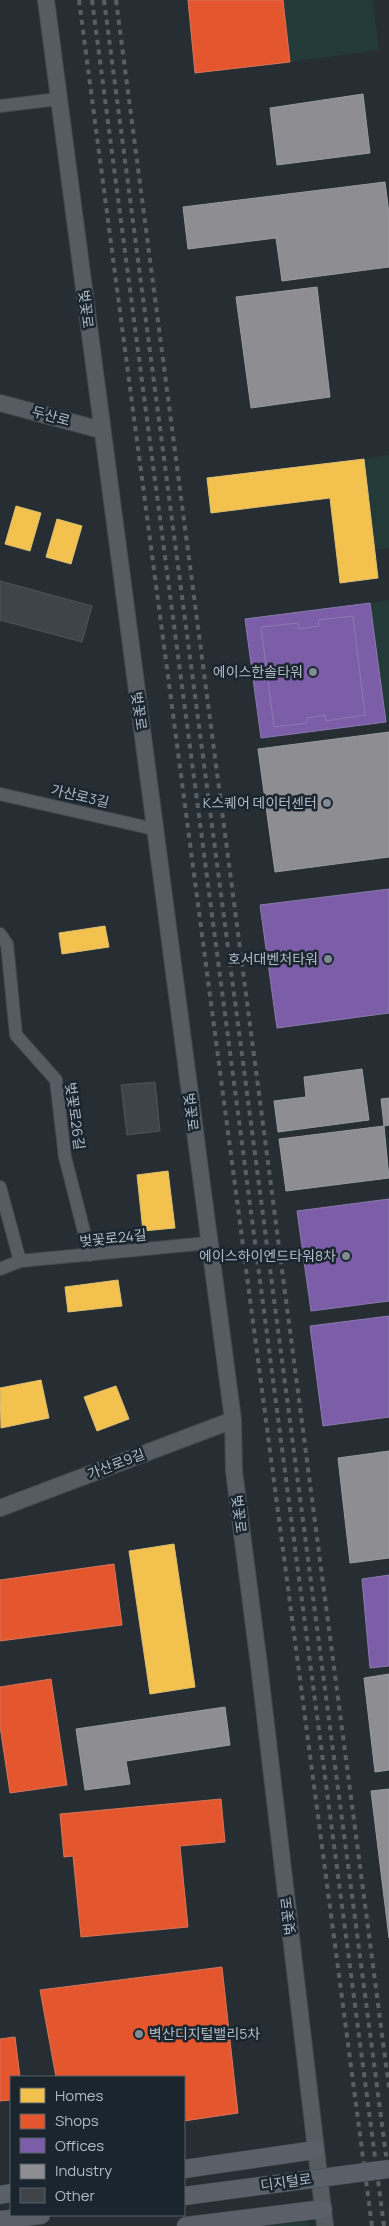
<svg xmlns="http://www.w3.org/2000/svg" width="389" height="2226" font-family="Manrope,'Noto Sans KR',sans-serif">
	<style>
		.green { fill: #243a39 }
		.homes { fill: #f2c14e; stroke: #debf72 }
		.shops { fill: #e4572e; stroke: #d4755c }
		.offices { fill: #7b5ea7; stroke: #8b7ab0 }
		.industry { fill: #8d8d92; stroke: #979ba2 }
		.building { fill: #3e4448; stroke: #4e565c }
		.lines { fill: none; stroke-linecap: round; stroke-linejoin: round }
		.minor-casing { stroke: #444a4e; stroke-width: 14 }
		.tertiary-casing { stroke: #444a4e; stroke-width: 18 }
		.secondary-casing { stroke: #444a4e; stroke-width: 19 }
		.minor { stroke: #565c62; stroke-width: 12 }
		.tertiary { stroke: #565c62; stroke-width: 16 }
		.secondary { stroke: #5a6067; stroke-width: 18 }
		.rail { stroke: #596065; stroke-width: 4; stroke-dasharray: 5 5; stroke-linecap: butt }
		.secondary-bridge-casing { stroke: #444a4e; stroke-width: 19; stroke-linecap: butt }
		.secondary-bridge { stroke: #5a6067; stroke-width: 18 }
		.poi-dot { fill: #7f8a93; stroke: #1a252e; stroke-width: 2 }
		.labels { text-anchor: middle; stroke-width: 5; stroke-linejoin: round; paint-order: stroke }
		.street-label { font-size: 14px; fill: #afbbc6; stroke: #1a252e }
		.poi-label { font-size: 14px; fill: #afbbc6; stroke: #1a252e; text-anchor: end }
	</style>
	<rect width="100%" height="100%" fill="#272e33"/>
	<path class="green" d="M283 0H373L379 50 290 62Z
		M389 455V548L375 550 364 459Z
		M389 600V721L386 722 370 603Z
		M308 2221 309 2226H269Z"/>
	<path class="homes" d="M364 459 378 578 340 583 330 498 211 513 207 478Z
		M16 506 41 513 30 551 5 544Z
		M57 519 82 526 71 564 46 557Z
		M105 926 109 947 62 954 59 933Z
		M168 1171 175 1228 143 1231 137 1175Z
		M118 1280 122 1306 68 1312 65 1287Z
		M41 1380 49 1418 1 1428 0 1388Z
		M116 1386 129 1419 97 1431 84 1397Z
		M174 1544 195 1687 150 1694 129 1551Z"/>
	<path class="shops" d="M188 0H283L290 62 195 73Z
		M114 1564 122 1625 0 1641V1580Z
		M51 1679 67 1785 10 1793 0 1726V1687Z
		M221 1799 225 1842 180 1846 188 1927 81 1937 73 1856 64 1857 60 1814Z
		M222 1967 238 2113 184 2121V2077H56L40 1990Z
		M15 2037 20 2077H11V2100L0 2101V2039Z"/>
	<path class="offices" d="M370 603 386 722 261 738 245 619Z
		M353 616 365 715 326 721 325 715 307 718V723L274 727 261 627 298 623 299 629 319 626 318 620Z
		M389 889V1013L277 1028 260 905Z
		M389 1199V1301L311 1311 297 1211Z
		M389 1316V1417L323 1426 310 1326Z
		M389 1575V1666L370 1668 362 1579Z"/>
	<path class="industry" d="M363 94 370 153 277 165 270 108Z
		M385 182 389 213V267L282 281 276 238 188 249 183 207Z
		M317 287 330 397 251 408 236 297Z
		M389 732V857L275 872 258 749Z
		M362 1069 369 1120 278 1132 274 1101 306 1097 304 1077Z
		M389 1098V1125L384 1126 381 1099Z
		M384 1126 389 1178 286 1191 279 1139Z
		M389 1451V1558L350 1563 338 1458Z
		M389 1674V1770L375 1772 364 1678Z
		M225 1707 230 1745 126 1761 130 1784 85 1790 76 1729Z
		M389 1789V1938L371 1791Z"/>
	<path class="building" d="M0 581 92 606 82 642 0 620Z
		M155 1082 160 1131 127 1135 121 1085Z"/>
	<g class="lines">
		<g class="minor-casing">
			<path id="minor" d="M0 106 58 99
				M0 794 154 829
				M0 934 7 944 16 1035 56 1080 65 1157 90 1255
				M0 1187 20 1261
				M0 1269 20 1261 208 1243"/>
		</g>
		<g class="tertiary-casing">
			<path id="tertiary" d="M46 0 233 1420 234 1471 259 1665 325 2226
				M0 403 101 430
				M0 1508 233 1420"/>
		</g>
		<g class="secondary-casing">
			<path id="secondary" d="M184 2169 315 2150
				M0 2195 11 2193
				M0 2220 41 2215
				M186 2226 323 2209"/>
		</g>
		<use href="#minor" class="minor"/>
		<use href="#tertiary" class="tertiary"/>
		<use href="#secondary" class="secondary"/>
		<path class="rail" d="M79 0 372 2226
			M92 0 384 2226
			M104 0 389 2178
			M116 0 389 2088"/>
		<g class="secondary-bridge-casing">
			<path id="secondary-bridge" d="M184 2196 389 2169"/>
		</g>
		<use href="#secondary-bridge" class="secondary-bridge"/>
	</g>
	<g class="poi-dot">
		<circle cx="313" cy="672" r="5"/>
		<circle cx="327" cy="803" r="5"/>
		<circle cx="328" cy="959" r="5"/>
		<circle cx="346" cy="1256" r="5"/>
		<circle cx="139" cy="2034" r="5"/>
	</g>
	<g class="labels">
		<g class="street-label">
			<text transform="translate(86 309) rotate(83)" y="5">벚꽃로</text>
			<text transform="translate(51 416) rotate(15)" y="5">두산로</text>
			<text transform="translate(139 711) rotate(82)" y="5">벚꽃로</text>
			<text transform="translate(80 796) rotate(13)" y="5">가산로3길</text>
			<text transform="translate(191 1112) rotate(83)" y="5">벚꽃로</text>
			<text transform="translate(75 1116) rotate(82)" y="5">벚꽃로26길</text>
			<text transform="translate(113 1238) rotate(-6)" y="5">벚꽃로24길</text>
			<text transform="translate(116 1464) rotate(-21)" y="5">가산로9길</text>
			<text transform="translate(239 1514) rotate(83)" y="5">벚꽃로</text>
			<text transform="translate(288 1916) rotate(-97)" y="5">벚꽃로</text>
			<text transform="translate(286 2182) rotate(-8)" y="5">디지털로</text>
		</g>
		<g class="poi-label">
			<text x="303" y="677">에이스한솔타워</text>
			<text x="317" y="808">K스퀘어 데이터센터</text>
			<text x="318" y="964">호서대벤처타워</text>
			<text x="336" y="1261">에이스하이엔드타워8차</text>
			<text x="149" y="2039" text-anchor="start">벽산디지털밸리5차</text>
		</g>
	</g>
	<rect x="10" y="2076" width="175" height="140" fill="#1a252e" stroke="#56616b"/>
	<rect x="20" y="2088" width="25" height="15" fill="#f2c14e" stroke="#56616b"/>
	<text x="55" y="2101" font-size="15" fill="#afbbc6">Homes</text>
	<rect x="20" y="2114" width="25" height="15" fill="#e4572e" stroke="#56616b"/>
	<text x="55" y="2126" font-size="15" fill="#afbbc6">Shops</text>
	<rect x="20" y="2138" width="25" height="15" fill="#7b5ea7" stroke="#56616b"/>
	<text x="55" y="2151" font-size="15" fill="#afbbc6">Offices</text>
	<rect x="20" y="2164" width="25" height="15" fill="#8d8d92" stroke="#56616b"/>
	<text x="55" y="2176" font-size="15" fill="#afbbc6">Industry</text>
	<rect x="20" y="2188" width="25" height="15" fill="#3e4448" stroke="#56616b"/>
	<text x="55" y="2201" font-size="15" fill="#afbbc6">Other</text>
</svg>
